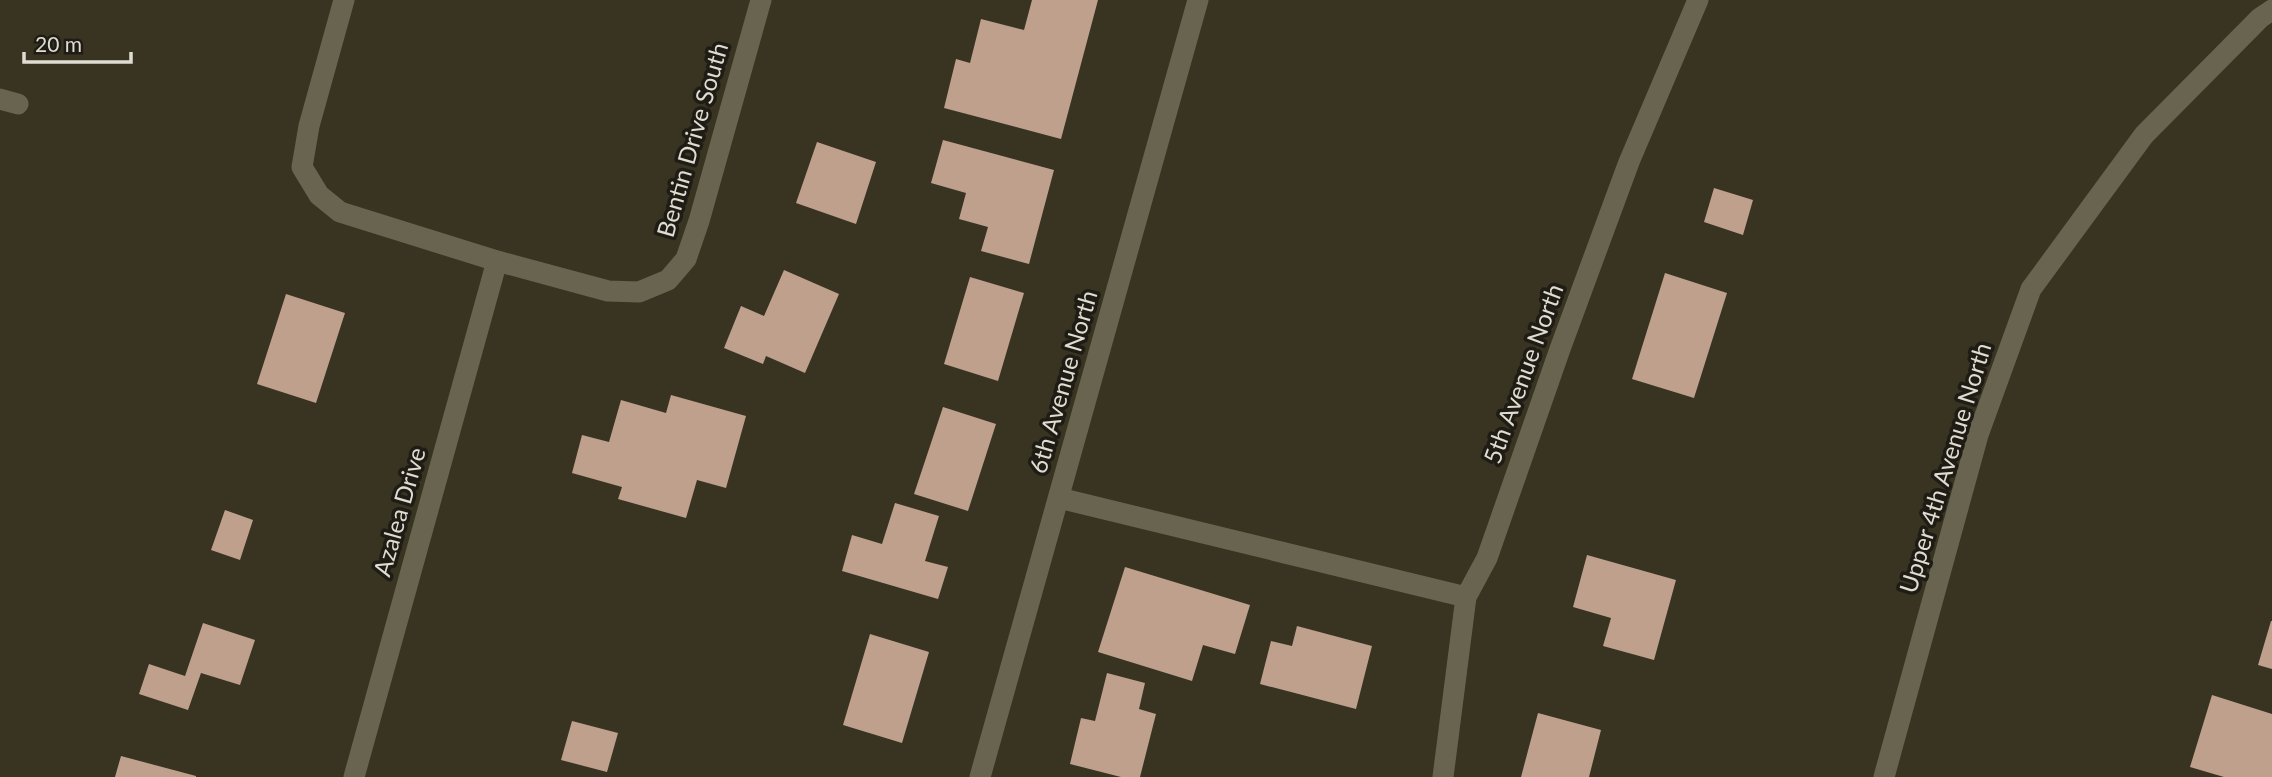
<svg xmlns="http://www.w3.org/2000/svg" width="2272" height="777" font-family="Lato,sans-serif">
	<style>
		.building { fill: #bea08d }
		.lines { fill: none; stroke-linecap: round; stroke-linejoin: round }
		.minor { stroke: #696450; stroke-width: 21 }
		.labels { text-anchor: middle; stroke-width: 7; stroke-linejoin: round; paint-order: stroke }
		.street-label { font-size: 24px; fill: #dfdcd1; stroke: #1e1c14 }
	</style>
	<rect width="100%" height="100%" fill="#393422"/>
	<path class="building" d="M1032 0H1098L1061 139 944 108 956 59 970 63 981 19 1024 30Z
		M943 140 1054 170 1029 264 981 251 988 227 959 219 966 193 931 183Z
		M817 142 876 162 856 224 796 203Z
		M1714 188 1753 200 1743 235 1704 222Z
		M784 270 839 294 805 373 766 356 763 364 724 348 741 306 764 316Z
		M1665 273 1727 293 1694 398 1632 379Z
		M970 277 1024 293 998 381 944 364Z
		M286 294 345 313 316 403 257 384Z
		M671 395 746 416 726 488 697 480 686 518 618 499 622 487 572 473 582 435 609 442 621 400 666 413Z
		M943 407 996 424 968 511 914 494Z
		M895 503 939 516 925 561 948 567 938 599 842 571 852 535 882 544Z
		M225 510 253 520 240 560 211 550Z
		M1587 555 1676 580 1654 660 1603 646 1611 618 1573 607Z
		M1125 567 1250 605 1235 654 1203 645 1192 681 1098 652Z
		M2271 621H2272V669L2258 665Z
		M203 623 255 640 240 685 201 673 188 710 139 694 149 664 185 676Z
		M1297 626 1372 646 1356 709 1260 684 1271 641 1292 646Z
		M870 634 929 652 902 743 843 725Z
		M1107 673 1145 683 1139 709 1156 714 1140 777H1121L1070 764 1081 718 1095 721Z
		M2212 695 2272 714V777H2224L2190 767Z
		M1538 713 1601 730 1589 777H1521Z
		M572 721 618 733 607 772 561 760Z
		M121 756 196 776V777H115Z"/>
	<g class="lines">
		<path class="minor" d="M344 0 309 126 302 167 319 195 340 212 497 261 608 291 639 292 668 280 686 259 699 221 761 0
			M0 99 18 104
			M1059 498 1466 597
			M354 777 497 261
			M980 777 1198 0
			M1443 777 1466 597 1487 558 1560 349 1629 162 1698 0
			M1884 777 1978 435 2031 289 2144 135 2260 18 2272 10"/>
	</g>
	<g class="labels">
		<g class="street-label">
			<text transform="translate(693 140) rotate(-74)" y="8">Bentin Drive South</text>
			<text transform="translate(1524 374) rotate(-70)" y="8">5th Avenue North</text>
			<text transform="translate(1064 382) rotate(-74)" y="8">6th Avenue North</text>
			<text transform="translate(1946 468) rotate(-73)" y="8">Upper 4th Avenue North</text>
			<text transform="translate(400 512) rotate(-74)" y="8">Azalea Drive</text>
		</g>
	</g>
	<path d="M24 52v10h107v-10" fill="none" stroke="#dfdcd1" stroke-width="3.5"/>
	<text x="35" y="52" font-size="21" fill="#dfdcd1" stroke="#1e1c14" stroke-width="5" paint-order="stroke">20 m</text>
</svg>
